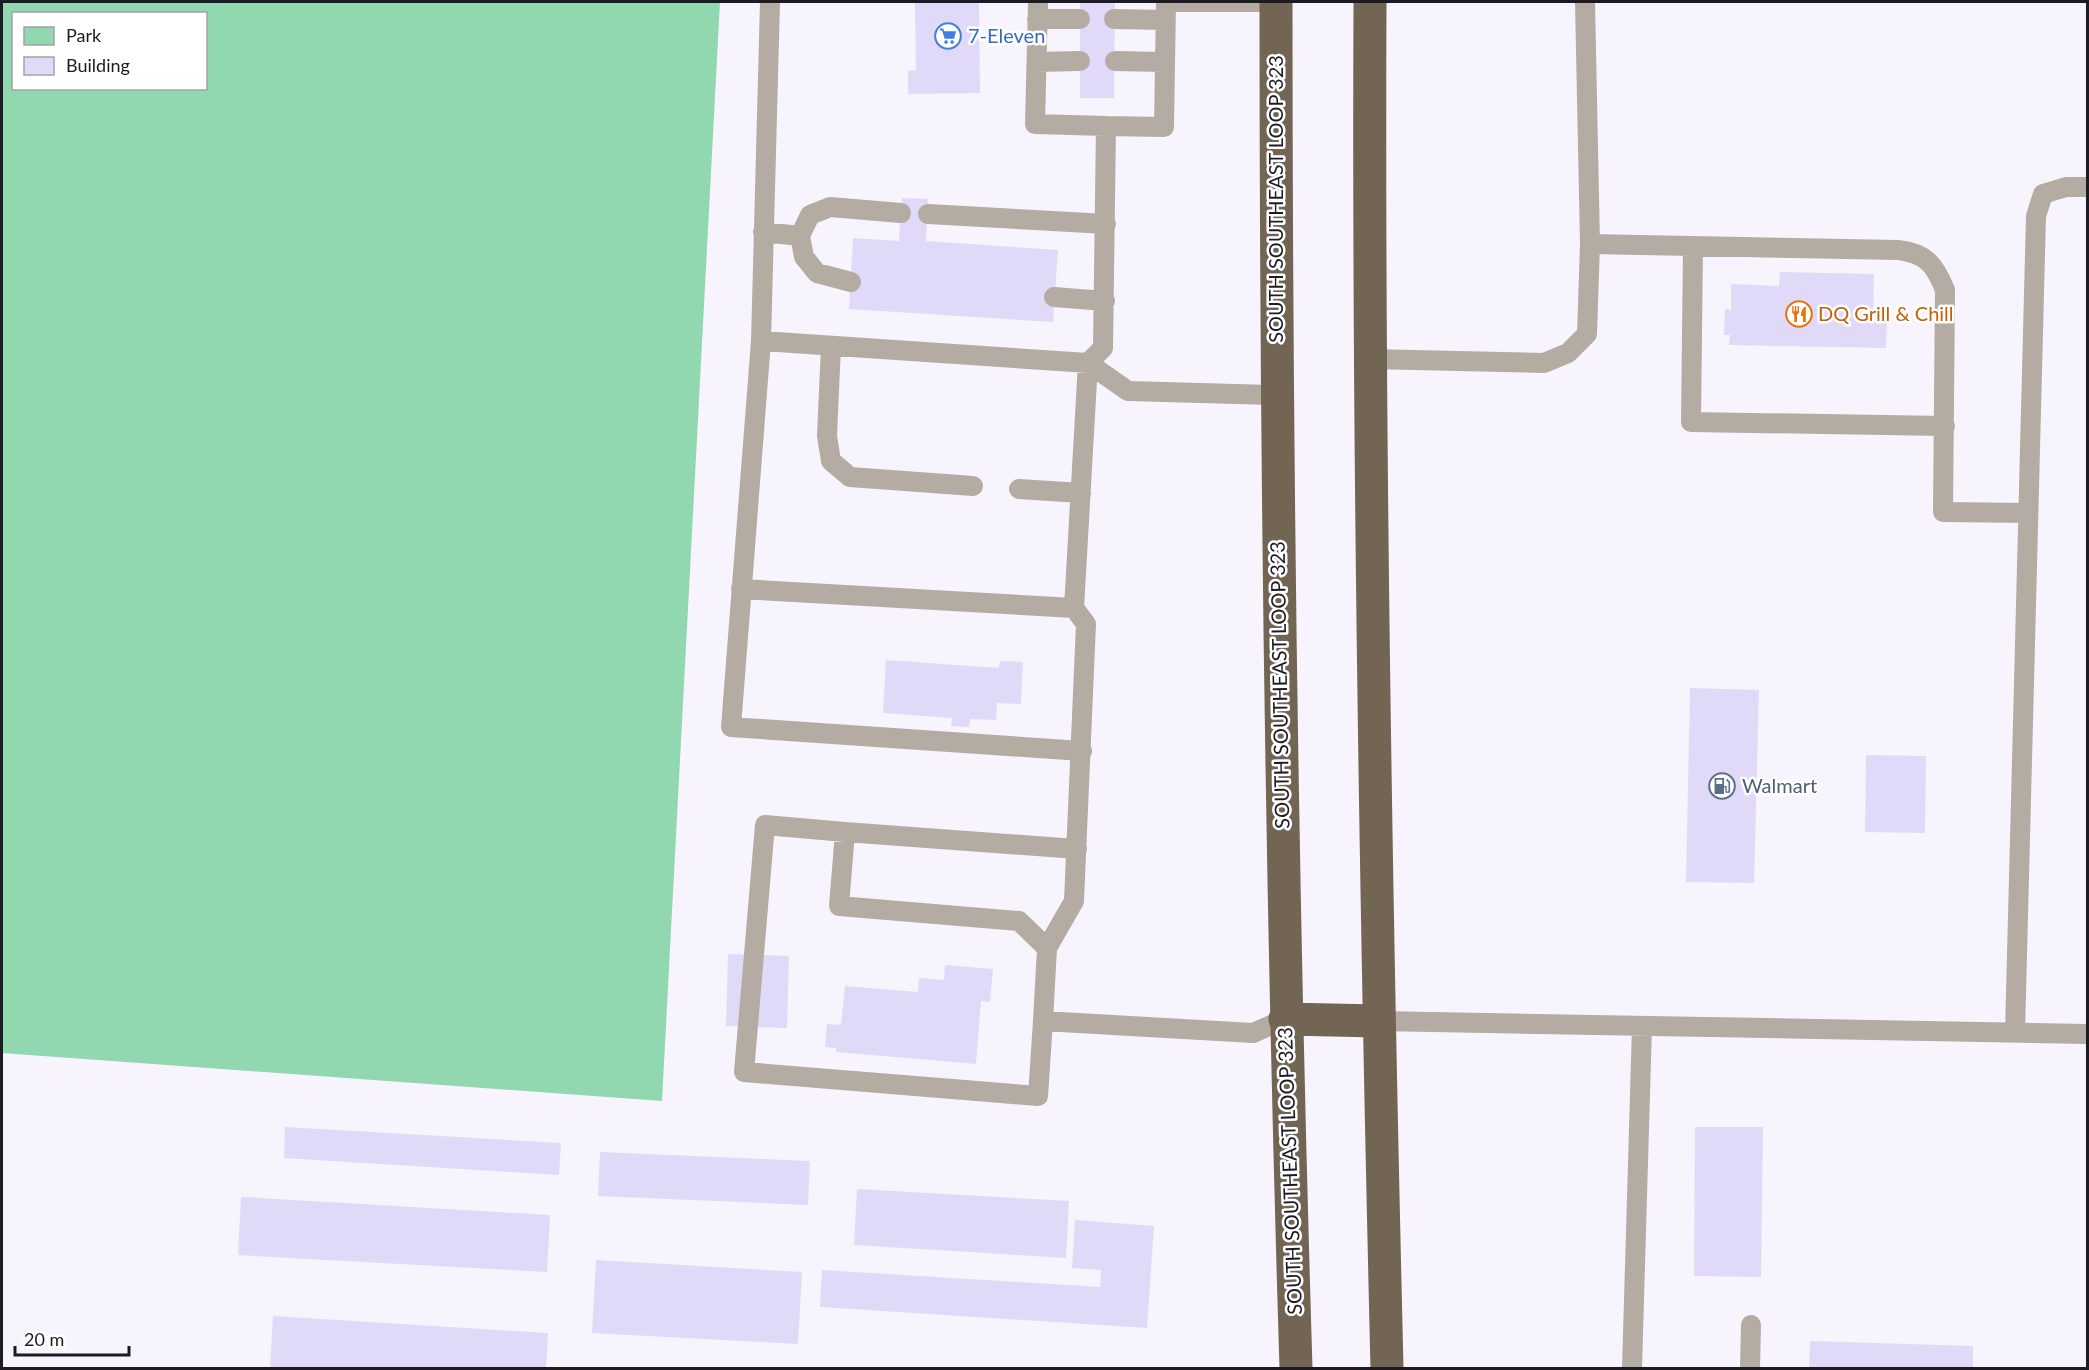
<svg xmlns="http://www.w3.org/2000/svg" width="2089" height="1370" font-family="Lato,sans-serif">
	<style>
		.green { fill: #91d7af; fill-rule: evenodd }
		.building { fill: #e1d9f8 }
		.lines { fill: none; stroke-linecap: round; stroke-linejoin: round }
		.service { stroke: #b4aca3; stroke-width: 20 }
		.trunk { stroke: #726553; stroke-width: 33 }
		.labels { text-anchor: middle; stroke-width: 5; stroke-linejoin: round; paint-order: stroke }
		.shop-label { font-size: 20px; fill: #366cbe; stroke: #fff; text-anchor: start }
		.street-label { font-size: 20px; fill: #1c1a22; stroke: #fff }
		.food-label { font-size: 20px; fill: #c56008; stroke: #fff; text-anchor: start }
		.service-label { font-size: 20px; fill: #4e5e75; stroke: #fff; text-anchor: start }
	</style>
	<rect width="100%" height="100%" fill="#f7f4fe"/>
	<path class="green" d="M2 2H720L662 1101 2 1053ZM14 14H206V88H14Z"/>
	<path class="building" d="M915 2H979L980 93 908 94V71L916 70Z
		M1080 2H1115L1114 98H1080Z
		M902 198 928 199 926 241 1058 250 1053 322 849 309 853 238 899 241Z
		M1780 272 1874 274 1873 318H1887L1886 348 1729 345 1730 335H1724L1725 309 1731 310V284L1779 286Z
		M886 660 999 668 1000 661 1023 662 1021 704 997 703 996 720 970 719 969 727 951 726 952 718 883 713Z
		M1690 688 1759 690 1754 883 1686 882Z
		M1866 755 1926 756 1925 833 1865 832Z
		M728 954 789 956 787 1028 726 1026Z
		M945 965 993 969 990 1002 981 1001 976 1064 836 1052V1048L825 1047 827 1024 841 1025 845 986 918 992 919 978 944 980Z
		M285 1127 561 1143 559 1175 284 1158Z
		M1695 1127H1763L1761 1277 1694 1276Z
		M600 1152 810 1161 808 1205 598 1196Z
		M857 1189 1069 1201 1066 1258 854 1245Z
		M241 1197 550 1215 547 1272 238 1255Z
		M1075 1220 1154 1226 1147 1328 820 1307 822 1270 1100 1287 1101 1270 1072 1268Z
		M596 1260 802 1272 798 1344 592 1333Z
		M273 1316 548 1333 546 1368H270Z
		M1810 1341 1973 1346V1368H1809Z"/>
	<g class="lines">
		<path class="service" d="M770 2 761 341 1088 363 1128 391 1276 395
			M1038 2 1035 124 1106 126 1103 348 1088 363 1074 608
			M1037 19H1080
			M1114 19 1165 20
			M1115 61 1164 62
			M1037 62 1080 61
			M1106 126 1164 127 1166 2H1276
			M928 214 1106 224
			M763 232 800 236
			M1590 244 1898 250C1926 253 1935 265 1945 290L1943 512 2028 513
			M1693 246 1691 422 1945 426
			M851 282 817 273 804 257 800 236 810 215 830 207 901 213
			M1054 297 1105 301
			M761 341 731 727 1082 751
			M831 346 827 436 831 461 850 477 973 486
			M1368 359 1544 363 1568 353 1587 334 1590 244 1585 2
			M1019 489 1081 493
			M741 589 1074 608 1086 624 1074 901 1047 948 1043 1021 1253 1033 1285 1019
			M845 832 1077 849
			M1043 1021 1038 1096 744 1072 765 825 845 832 839 906 1019 921 1047 948
			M1378 1021 2088 1034
			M2015 1033 2036 216 2043 194 2066 187H2088
			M1632 1368 1642 1026
			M1750 1368 1751 1325"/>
		<path class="trunk" d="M1276 2C1276 457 1282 913 1296 1368
			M1370 2C1368 457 1376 913 1387 1368
			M1285 1019 1378 1021"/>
	</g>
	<defs>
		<g id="supermarket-ring" transform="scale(1.35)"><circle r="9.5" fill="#fff" stroke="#3f7fe0" stroke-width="1.5"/><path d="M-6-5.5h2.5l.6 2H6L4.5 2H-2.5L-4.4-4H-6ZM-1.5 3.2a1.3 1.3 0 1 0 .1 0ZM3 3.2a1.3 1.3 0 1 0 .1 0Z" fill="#3f7fe0"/></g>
		<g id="restaurant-ring" transform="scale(1.35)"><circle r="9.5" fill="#fff" stroke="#e8710a" stroke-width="1.5"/><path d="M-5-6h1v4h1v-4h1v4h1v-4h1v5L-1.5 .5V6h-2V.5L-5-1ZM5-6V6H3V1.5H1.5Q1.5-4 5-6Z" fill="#e8710a"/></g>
		<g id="fuel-ring" transform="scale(1.35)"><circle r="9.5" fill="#fff" stroke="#5c6f8a" stroke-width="1.5"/><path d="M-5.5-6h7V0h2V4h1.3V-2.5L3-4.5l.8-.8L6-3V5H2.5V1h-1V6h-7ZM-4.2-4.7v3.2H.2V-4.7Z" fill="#5c6f8a"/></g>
	</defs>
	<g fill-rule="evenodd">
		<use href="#supermarket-ring" x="948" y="36"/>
		<use href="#restaurant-ring" x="1799" y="314"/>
		<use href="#fuel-ring" x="1722" y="786"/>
	</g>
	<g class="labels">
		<g class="shop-label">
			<text x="968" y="43">7-Eleven</text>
		</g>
		<g class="street-label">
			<text transform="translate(1276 199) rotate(-90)" y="7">SOUTH SOUTHEAST LOOP 323</text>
			<text transform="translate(1280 685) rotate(-91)" y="7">SOUTH SOUTHEAST LOOP 323</text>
			<text transform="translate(1290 1171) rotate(-92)" y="7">SOUTH SOUTHEAST LOOP 323</text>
		</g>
		<g class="food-label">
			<text x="1818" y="321">DQ Grill &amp; Chill</text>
		</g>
		<g class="service-label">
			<text x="1742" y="793">Walmart</text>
		</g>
	</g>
	<rect width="2089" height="1370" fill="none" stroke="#1c1a22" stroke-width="6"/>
	<rect x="12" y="12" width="195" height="78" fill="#ffffff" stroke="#a4a3a7" stroke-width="1.5"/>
	<rect x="24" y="27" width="30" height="18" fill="#91d7af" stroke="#a4a3a7" stroke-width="1.5"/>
	<text x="66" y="42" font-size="18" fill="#1c1a22">Park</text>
	<rect x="24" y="57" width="30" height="18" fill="#e1d9f8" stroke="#a4a3a7" stroke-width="1.5"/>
	<text x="66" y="72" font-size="18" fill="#1c1a22">Building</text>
	<path d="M15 1346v9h114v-9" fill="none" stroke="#1c1a22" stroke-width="3"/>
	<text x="24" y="1346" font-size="18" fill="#1c1a22" stroke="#ffffff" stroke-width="4.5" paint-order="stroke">20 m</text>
</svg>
